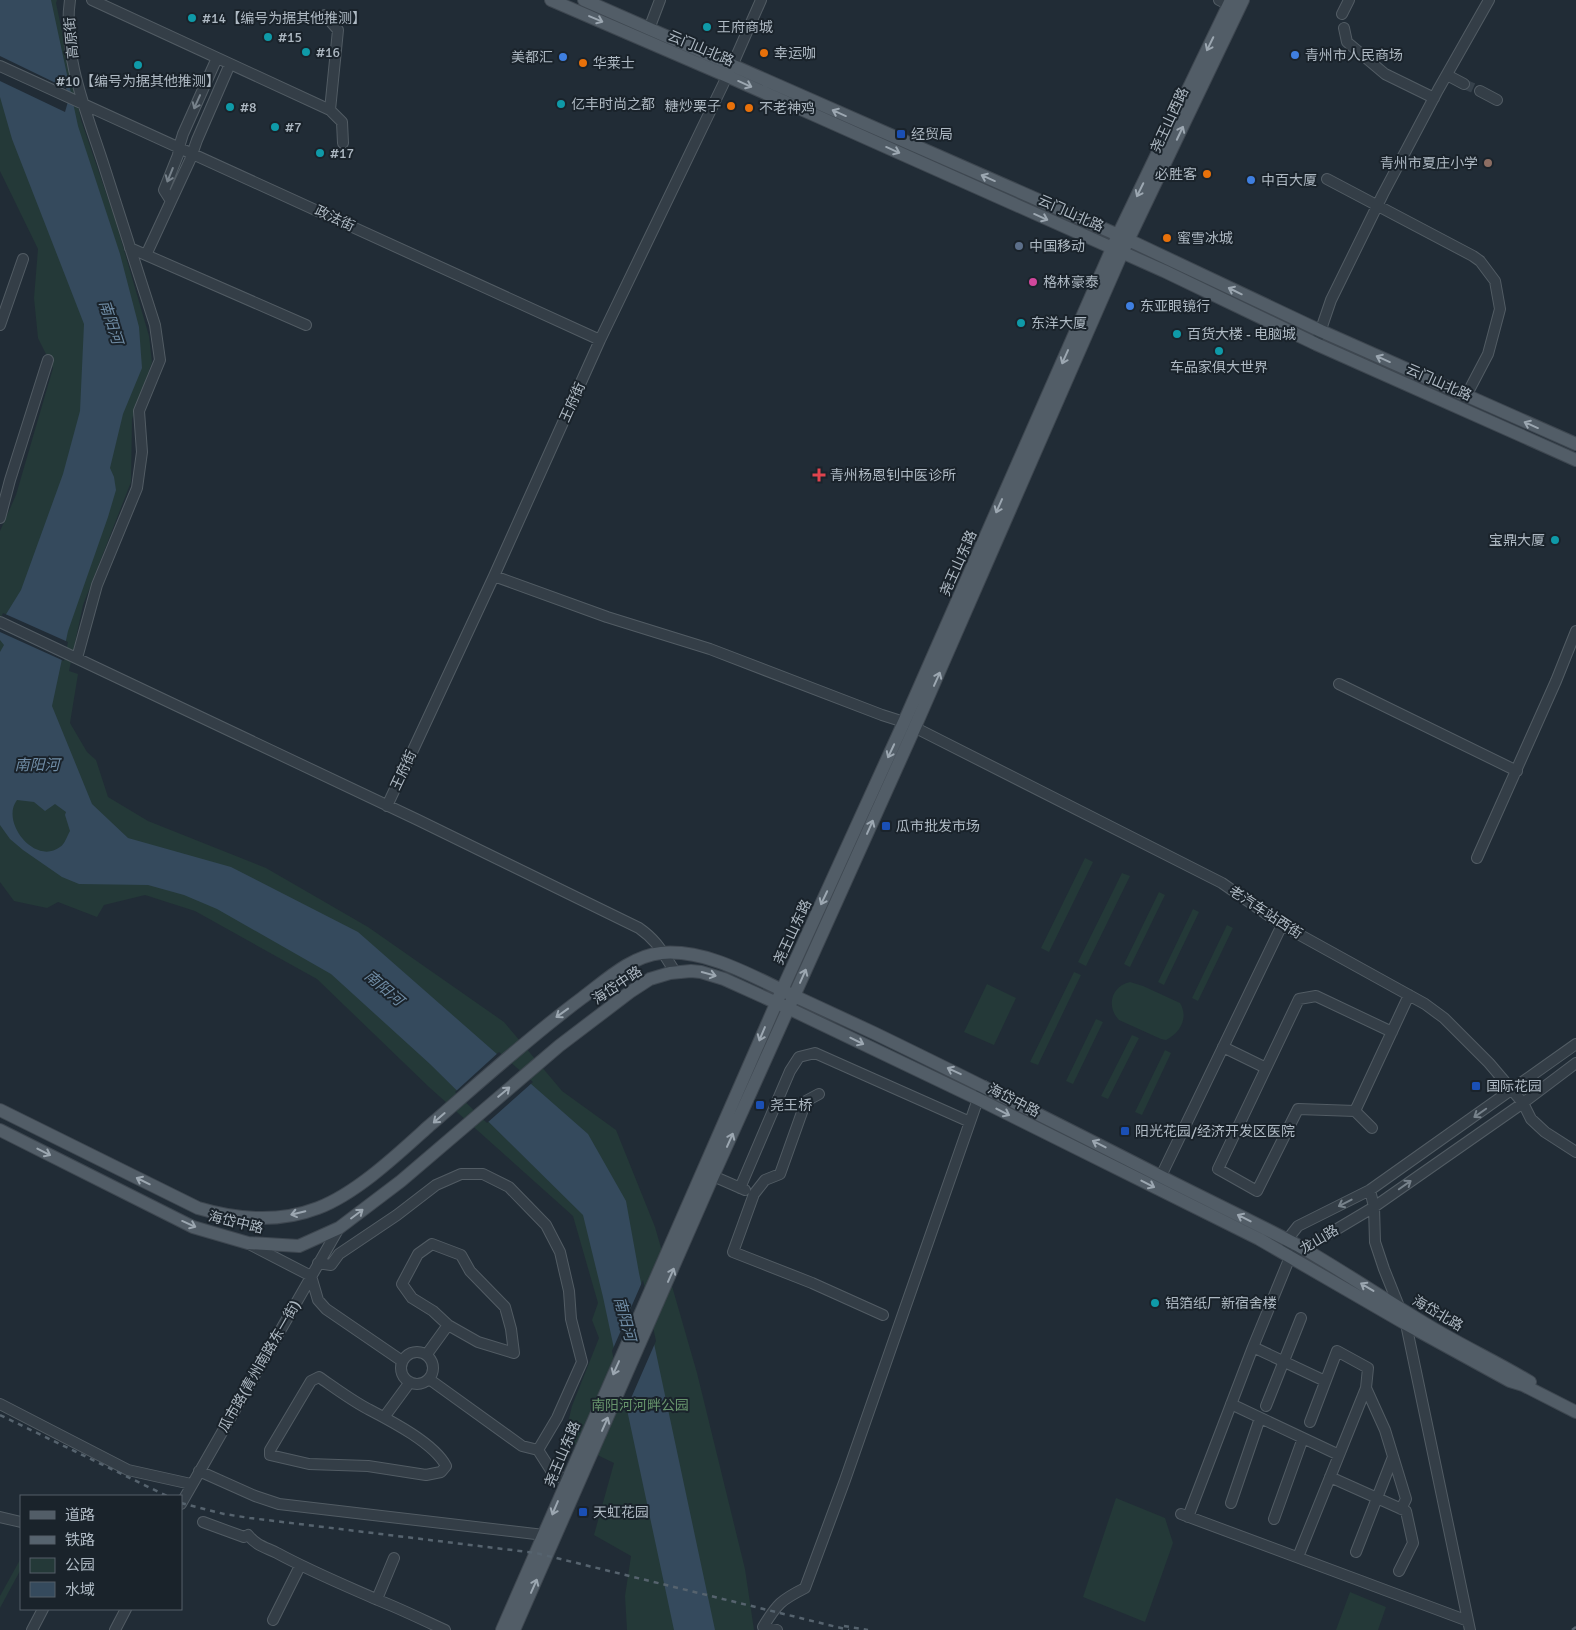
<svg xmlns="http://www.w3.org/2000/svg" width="1576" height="1630" font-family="Signika,'Noto Sans SC',sans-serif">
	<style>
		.green { fill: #243938 }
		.water { fill: #354a5d; fill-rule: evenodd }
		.pier { fill: #212c36 }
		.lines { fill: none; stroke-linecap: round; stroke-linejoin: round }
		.minor-tunnel { stroke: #36414b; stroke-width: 10; stroke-dasharray: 10 5; stroke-linecap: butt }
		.minor-casing { stroke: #525c64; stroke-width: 12 }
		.major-casing { stroke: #3e4750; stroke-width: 14 }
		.minor { stroke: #343e47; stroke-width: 10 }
		.major { stroke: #525d67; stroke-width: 12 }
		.rail { stroke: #56636e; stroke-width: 2.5; stroke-dasharray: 5 5; stroke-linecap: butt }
		.oneway { stroke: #9ca7b1 }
		.oneway2 { stroke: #77828b }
		.culture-dot { fill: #0f9aa8; stroke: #1a232b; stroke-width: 2 }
		.food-dot { fill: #e8710a; stroke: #1a232b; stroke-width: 2 }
		.shop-dot { fill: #3f7fe0; stroke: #1a232b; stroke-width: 2 }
		.transit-dot { fill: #1a4fb4; stroke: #1a232b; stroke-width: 2 }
		.education-dot { fill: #8d6e63; stroke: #1a232b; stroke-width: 2 }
		.service-dot { fill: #5c6f8a; stroke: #1a232b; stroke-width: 2 }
		.hotel-dot { fill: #d1479c; stroke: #1a232b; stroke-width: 2 }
		.health-dot { fill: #e0444e; stroke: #1a232b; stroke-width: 2 }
		.labels { text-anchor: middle; stroke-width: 4; stroke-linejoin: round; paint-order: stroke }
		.poi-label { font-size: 14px; fill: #aeb9c3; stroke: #1a232b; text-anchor: start }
		.street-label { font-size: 14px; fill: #aeb9c3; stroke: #1a232b }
		.park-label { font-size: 14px; fill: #67936c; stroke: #1a232b }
		.water-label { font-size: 15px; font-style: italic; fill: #708da6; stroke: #1a232b }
	</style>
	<rect width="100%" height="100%" fill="#212c36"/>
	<path class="green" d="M0 0H57L56 3 81 120 115 219 149 336 152 362 132 419 131 482 83 605 69 671 78 674 70 723 87 752 96 760 108 797 148 821 266 868 368 927 504 1022 562 1091 616 1130 655 1227 697 1373 745 1569 754 1630H627L625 1596 631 1556 594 1535 614 1463 564 1439 572 1406 599 1338 592 1320 598 1303 573 1216 429 1087 317 979 195 911 145 895 104 905 97 917 58 902 47 908 14 901 0 882V531L16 495 53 368 38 338 34 298 38 249 0 171Z
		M1085 858 1093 862 1049 952 1041 948Z
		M1122 873 1130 876 1086 966 1078 962Z
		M1159 892 1165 895 1130 967 1124 964Z
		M1193 909 1199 912 1164 985 1158 982Z
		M1227 925 1233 928 1198 1001 1192 998Z
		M1074 972 1081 975 1038 1065 1030 1062Z
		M1130 982 1143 986 1180 1003C1189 1018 1180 1033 1166 1040L1161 1039 1119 1020C1106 1007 1111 986 1130 982Z
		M987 984 1016 998 994 1045 964 1032Z
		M1096 1019 1103 1022 1073 1084 1066 1081Z
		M1132 1035 1139 1038 1108 1099 1101 1096Z
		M1165 1050 1171 1053 1142 1115 1135 1112Z
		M1116 1498 1165 1518 1173 1543 1145 1622 1083 1597Z
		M21 1558V1569L0 1608V1596Z
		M1350 1592 1386 1607 1378 1630H1336Z"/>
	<path class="water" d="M0 0H51L78 126 120 254 139 327 142 368 123 414 110 468 114 477 116 490 108 517 68 631 52 706 92 804 128 838 231 867 358 932 588 1134 626 1201 639 1273 715 1630H674L603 1297 583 1215 430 1064 331 974 217 909 184 895 148 885 79 884 62 877 23 850 10 839 0 825V652L4 645 0 640V624L21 590 63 474 80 411 84 324 12 139 0 97ZM17 800 34 802 45 811 55 804 66 812 65 815 70 831C67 836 65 844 60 847 35 866 0 822 17 800Z"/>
	<path class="pier" d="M0 56 66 88 69 98 65 112 0 81Z
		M3 613 68 642 64 661 0 632V619Z
		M499 1052 533 1082 487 1123 455 1092Z
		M643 1280 656 1341 625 1412 612 1351Z"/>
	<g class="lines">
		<path class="minor-tunnel" d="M1464 84 1480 91"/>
		<g class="minor-casing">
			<path id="minor" d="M70 0C62 56 87 113 104 166 121 219 138 272 155 325L160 360 139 411 142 452 137 488 97 585 77 658
				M92 0 330 110
				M1219 0 1229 5
				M1342 14 1349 0
				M325 15 338 30 330 110 342 122 343 143
				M1344 28 1347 42 1385 74 1434 98
				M649 29 660 0
				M0 66 600 340
				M1447 75 1464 84
				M1480 91 1497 100
				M1327 179 1473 256 1480 261 1495 281 1500 309 1488 354 1466 396
				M171 201 164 190 178 155 179 147 183 134 217 58
				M130 248 306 325
				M146 255 190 160 197 140 230 64
				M0 325 23 259
				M1318 338 1331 300 1383 194 1438 90 1489 0
				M0 518 10 480 48 360
				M494 576 607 617 710 649 882 715 904 722 1222 883 1282 925 1425 1004 1444 1018 1489 1063 1523 1103 1531 1119 1545 1132 1576 1152
				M0 622 418 820 639 928C659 942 663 954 676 973
				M1339 684 1517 771
				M387 806 494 576 600 340 732 66 761 0
				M1477 858 1556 681 1576 631
				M1223 1047 1266 1068
				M819 1094 806 1101 780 1174 765 1180 754 1194 733 1252 812 1283 883 1315
				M1355 1111 1409 995
				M1372 1128 1355 1111 1298 1109 1257 1191 1218 1169 1299 999 1316 996 1392 1032
				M713 1176 745 1190
				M1161 1176 1282 925
				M740 1188 790 1071 799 1057 815 1053 970 1122
				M1370 1190 1374 1207 1375 1242 1384 1269 1406 1324 1470 1630
				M432 1244 461 1255 470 1271 505 1307 511 1329 514 1353 478 1342 448 1325 433 1311 412 1298 402 1284 418 1254Z
				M251 1245 311 1276 318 1300 326 1309 402 1361
				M1288 1246 1287 1240 1298 1226 1370 1190 1576 1044
				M1290 1257 1374 1207 1523 1103 1576 1063
				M318 1263 331 1265 339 1254 397 1215 436 1185 461 1174H483L509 1187 546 1225 560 1252 569 1291 571 1319 582 1362 557 1418 538 1450
				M1253 1347 1325 1381
				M401 1368a16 16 0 1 1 32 0a16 16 0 1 1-32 0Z
				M427 1354 448 1325
				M319 1377C335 1388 351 1400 368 1409 391 1421 434 1443 446 1466L441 1472 426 1475 368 1466 309 1464 270 1455V1450L311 1381Z
				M429 1379 522 1446 538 1450 552 1472 567 1481
				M0 1404 128 1470 191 1484
				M1231 1404 1339 1455
				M1266 1406 1301 1318
				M385 1416 410 1382
				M1310 1422 1337 1351 1368 1368 1366 1388 1385 1430 1406 1499 1401 1509
				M199 1471 255 1496 279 1504 544 1535
				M1330 1477 1406 1511 1413 1543 1399 1571
				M1231 1503 1260 1418
				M181 1504 339 1228
				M1181 1514 1468 1621
				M0 1517 21 1522
				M1188 1517 1253 1347 1290 1257
				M1274 1519 1303 1438
				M203 1522 244 1537 248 1535C257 1546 265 1547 277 1553 310 1571 344 1585 378 1600 401 1609 423 1620 445 1630
				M1356 1552 1393 1457
				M1298 1557 1366 1388
				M377 1599 394 1558
				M273 1620 300 1566
				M32 1630 43 1609
				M115 1630 126 1609
				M777 1630 763 1627C777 1604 781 1600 805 1588L845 1480 978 1099 984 1086"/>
		</g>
		<g class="major-casing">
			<path id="major" d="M551 0 727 76 1164 271 1316 344 1576 460
				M584 0 1118 235 1321 331 1576 444
				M0 1110 198 1208C238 1220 279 1223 318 1208 357 1193 398 1154 429 1126 479 1083 528 1038 582 998 605 981 631 956 661 953 706 949 750 975 790 994 818 1007 846 1020 874 1033 971 1080 1066 1128 1162 1177 1207 1200 1254 1222 1299 1246 1343 1271 1385 1300 1429 1326 1462 1346 1497 1362 1530 1382
				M0 1130 193 1227 248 1243 299 1246 339 1228 401 1181 559 1046 630 992 650 979 670 973 691 971 701 972 724 979 788 1008 978 1099 1259 1239 1406 1324 1510 1381 1523 1385 1576 1412
				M502 1630 782 990 904 722 1118 235 1231 0
				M514 1630 713 1176 915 727 1122 253 1243 0"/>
		</g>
		<use href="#minor" class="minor"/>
		<use href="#major" class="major"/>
		<path class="rail" d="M0 1415 167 1496
			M181 1503 224 1514 250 1518 536 1553 849 1630
			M844 1626 868 1630
			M1572 1630 1576 1627"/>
	</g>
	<defs><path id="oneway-shaft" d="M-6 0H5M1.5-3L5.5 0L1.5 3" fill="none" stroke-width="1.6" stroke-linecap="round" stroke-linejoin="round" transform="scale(1.25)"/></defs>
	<g class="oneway">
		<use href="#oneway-shaft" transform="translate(596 19) rotate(23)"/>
		<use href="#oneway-shaft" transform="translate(1210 44) rotate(116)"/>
		<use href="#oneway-shaft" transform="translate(745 84) rotate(24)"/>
		<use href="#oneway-shaft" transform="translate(839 113) rotate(-156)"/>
		<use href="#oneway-shaft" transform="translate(1180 133) rotate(-65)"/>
		<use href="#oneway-shaft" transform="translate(893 150) rotate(24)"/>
		<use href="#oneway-shaft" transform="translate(988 178) rotate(-156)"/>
		<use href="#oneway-shaft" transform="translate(1140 190) rotate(116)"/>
		<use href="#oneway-shaft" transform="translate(1041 217) rotate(24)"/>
		<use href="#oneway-shaft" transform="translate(1235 291) rotate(-154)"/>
		<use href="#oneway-shaft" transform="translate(1065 357) rotate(114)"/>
		<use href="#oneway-shaft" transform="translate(1383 359) rotate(-156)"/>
		<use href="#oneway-shaft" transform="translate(1531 425) rotate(-156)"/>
		<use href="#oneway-shaft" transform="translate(999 506) rotate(114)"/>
		<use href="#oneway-shaft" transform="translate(937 679) rotate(-66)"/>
		<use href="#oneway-shaft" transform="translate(891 751) rotate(115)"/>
		<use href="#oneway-shaft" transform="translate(870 827) rotate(-66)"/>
		<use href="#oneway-shaft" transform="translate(824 898) rotate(115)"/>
		<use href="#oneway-shaft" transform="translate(709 974) rotate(15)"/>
		<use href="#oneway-shaft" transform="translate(803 976) rotate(-66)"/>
		<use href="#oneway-shaft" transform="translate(562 1013) rotate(144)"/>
		<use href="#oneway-shaft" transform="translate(762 1034) rotate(113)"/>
		<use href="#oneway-shaft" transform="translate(857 1041) rotate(26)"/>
		<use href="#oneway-shaft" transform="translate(954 1071) rotate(-155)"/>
		<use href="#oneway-shaft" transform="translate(504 1092) rotate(-40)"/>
		<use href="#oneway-shaft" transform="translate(1003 1112) rotate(27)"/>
		<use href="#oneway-shaft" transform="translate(439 1118) rotate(139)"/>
		<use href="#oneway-shaft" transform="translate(730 1140) rotate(-66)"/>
		<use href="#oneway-shaft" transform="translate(1099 1144) rotate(-153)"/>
		<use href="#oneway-shaft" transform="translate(44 1152) rotate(27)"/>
		<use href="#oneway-shaft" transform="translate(143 1181) rotate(-154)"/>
		<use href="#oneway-shaft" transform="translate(1148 1184) rotate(27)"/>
		<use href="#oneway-shaft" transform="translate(298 1213) rotate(167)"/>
		<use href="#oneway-shaft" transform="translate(357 1214) rotate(-37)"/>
		<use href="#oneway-shaft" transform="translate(1244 1218) rotate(-153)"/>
		<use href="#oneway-shaft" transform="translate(189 1224) rotate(24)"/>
		<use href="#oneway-shaft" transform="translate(671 1275) rotate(-66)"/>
		<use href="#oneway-shaft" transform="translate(1367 1287) rotate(-149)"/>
		<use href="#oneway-shaft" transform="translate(616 1368) rotate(114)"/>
		<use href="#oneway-shaft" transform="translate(605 1424) rotate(-66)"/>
		<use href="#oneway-shaft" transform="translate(555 1508) rotate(113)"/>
		<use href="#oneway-shaft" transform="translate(534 1586) rotate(-66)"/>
	</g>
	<g class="oneway2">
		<use href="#oneway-shaft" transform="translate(197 102) rotate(114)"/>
		<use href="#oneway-shaft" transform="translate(170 175) rotate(112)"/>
		<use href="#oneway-shaft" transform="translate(1480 1113) rotate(145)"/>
		<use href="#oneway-shaft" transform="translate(1405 1185) rotate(-35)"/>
		<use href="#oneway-shaft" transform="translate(1345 1203) rotate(153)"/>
	</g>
	<g class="culture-dot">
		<circle cx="192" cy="18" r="5"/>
		<circle cx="707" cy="27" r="5"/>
		<circle cx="268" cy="37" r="5"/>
		<circle cx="306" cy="52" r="5"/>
		<circle cx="138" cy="65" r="5"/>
		<circle cx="561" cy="104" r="5"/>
		<circle cx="230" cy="107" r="5"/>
		<circle cx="275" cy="127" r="5"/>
		<circle cx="320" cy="153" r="5"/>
		<circle cx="1021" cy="323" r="5"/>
		<circle cx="1177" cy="334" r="5"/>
		<circle cx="1219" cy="351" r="5"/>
		<circle cx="1555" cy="540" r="5"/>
		<circle cx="1155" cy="1303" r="5"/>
	</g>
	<g class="food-dot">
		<circle cx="764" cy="53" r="5"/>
		<circle cx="583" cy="63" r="5"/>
		<circle cx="731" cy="106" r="5"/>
		<circle cx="749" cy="108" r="5"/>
		<circle cx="1207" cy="174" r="5"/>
		<circle cx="1167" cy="238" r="5"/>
	</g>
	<g class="shop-dot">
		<circle cx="1295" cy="55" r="5"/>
		<circle cx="563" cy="57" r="5"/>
		<circle cx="1251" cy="180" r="5"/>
		<circle cx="1130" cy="306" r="5"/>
	</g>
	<g class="transit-dot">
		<rect x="896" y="129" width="10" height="10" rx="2.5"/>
		<rect x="881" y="821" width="10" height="10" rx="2.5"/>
		<rect x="1471" y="1081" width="10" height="10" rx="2.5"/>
		<rect x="755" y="1100" width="10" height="10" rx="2.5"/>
		<rect x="1120" y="1126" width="10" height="10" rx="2.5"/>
		<rect x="578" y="1507" width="10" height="10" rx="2.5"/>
	</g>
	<circle class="education-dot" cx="1488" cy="163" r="5"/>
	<circle class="service-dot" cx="1019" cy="246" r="5"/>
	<circle class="hotel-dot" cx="1033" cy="282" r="5"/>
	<path class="health-dot" d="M816.5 467.5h5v5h5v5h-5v5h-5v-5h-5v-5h5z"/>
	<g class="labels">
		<g class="poi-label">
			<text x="202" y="23">#14【编号为据其他推测】</text>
			<text x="717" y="32">王府商城</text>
			<text x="278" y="42">#15</text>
			<text x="316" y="57">#16</text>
			<text x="774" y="58">幸运咖</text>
			<text x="1305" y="60">青州市人民商场</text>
			<text x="553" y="62" text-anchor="end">美都汇</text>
			<text x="593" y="68">华莱士</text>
			<text x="138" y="86" text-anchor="middle">#10【编号为据其他推测】</text>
			<text x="571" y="109">亿丰时尚之都</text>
			<text x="721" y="111" text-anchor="end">糖炒栗子</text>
			<text x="240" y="112">#8</text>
			<text x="759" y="113">不老神鸡</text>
			<text x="285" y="132">#7</text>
			<text x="911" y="139">经贸局</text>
			<text x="330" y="158">#17</text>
			<text x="1478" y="168" text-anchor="end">青州市夏庄小学</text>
			<text x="1197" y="179" text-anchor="end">必胜客</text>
			<text x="1261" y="185">中百大厦</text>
			<text x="1177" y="243">蜜雪冰城</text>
			<text x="1029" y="251">中国移动</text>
			<text x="1043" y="287">格林豪泰</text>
			<text x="1140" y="311">东亚眼镜行</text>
			<text x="1031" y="328">东洋大厦</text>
			<text x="1187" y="339">百货大楼 - 电脑城</text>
			<text x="1219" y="372" text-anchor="middle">车品家俱大世界</text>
			<text x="830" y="480">青州杨恩钊中医诊所</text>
			<text x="1545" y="545" text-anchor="end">宝鼎大厦</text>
			<text x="896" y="831">瓜市批发市场</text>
			<text x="1486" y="1091">国际花园</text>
			<text x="770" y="1110">尧王桥</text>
			<text x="1135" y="1136">阳光花园/经济开发区医院</text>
			<text x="1165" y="1308">铝箔纸厂新宿舍楼</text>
			<text x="593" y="1517">天虹花园</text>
		</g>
		<g class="street-label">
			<text transform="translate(71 38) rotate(-95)" y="5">高原街</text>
			<text transform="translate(701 48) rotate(23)" y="5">云门山北路</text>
			<text transform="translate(1169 120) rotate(-65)" y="5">尧王山西路</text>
			<text transform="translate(1071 213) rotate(24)" y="5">云门山北路</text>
			<text transform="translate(335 218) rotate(25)" y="5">政法街</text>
			<text transform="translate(1439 382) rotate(24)" y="5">云门山北路</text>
			<text transform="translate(572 402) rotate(-66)" y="5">王府街</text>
			<text transform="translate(958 563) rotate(-66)" y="5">尧王山东路</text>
			<text transform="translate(403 770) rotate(-65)" y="5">王府街</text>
			<text transform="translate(1266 912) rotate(33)" y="5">老汽车站西街</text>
			<text transform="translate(792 932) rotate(-65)" y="5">尧王山东路</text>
			<text transform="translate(617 985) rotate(-34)" y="5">海岱中路</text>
			<text transform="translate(1014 1100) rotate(27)" y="5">海岱中路</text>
			<text transform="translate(236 1222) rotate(13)" y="5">海岱中路</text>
			<text transform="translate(1319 1239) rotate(-31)" y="5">龙山路</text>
			<text transform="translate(1438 1313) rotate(30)" y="5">海岱北路</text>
			<text transform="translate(259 1366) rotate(-60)" y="5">瓜市路(青州南路东一街)</text>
			<text transform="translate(562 1454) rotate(-67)" y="5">尧王山东路</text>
		</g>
		<g class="park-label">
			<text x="640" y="1410">南阳河河畔公园</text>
		</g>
		<g class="water-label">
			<text transform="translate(111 322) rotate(72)" y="5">南阳河</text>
			<text x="37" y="770">南阳河</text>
			<text transform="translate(384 988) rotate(40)" y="5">南阳河</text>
			<text transform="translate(625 1319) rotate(75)" y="5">南阳河</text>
		</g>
	</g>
	<rect x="20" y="1495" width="162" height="115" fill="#1a232b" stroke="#555f68"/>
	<rect x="30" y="1511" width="25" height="8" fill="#525d67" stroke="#555f68"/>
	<text x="65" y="1520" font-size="15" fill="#aeb9c3">道路</text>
	<rect x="30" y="1536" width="25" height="8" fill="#56636e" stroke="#555f68"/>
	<text x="65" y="1545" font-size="15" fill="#aeb9c3">铁路</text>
	<rect x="30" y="1558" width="25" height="15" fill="#243938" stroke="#555f68"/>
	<text x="65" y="1570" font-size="15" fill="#aeb9c3">公园</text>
	<rect x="30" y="1582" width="25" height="15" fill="#354a5d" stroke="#555f68"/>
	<text x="65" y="1595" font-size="15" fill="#aeb9c3">水域</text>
</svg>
